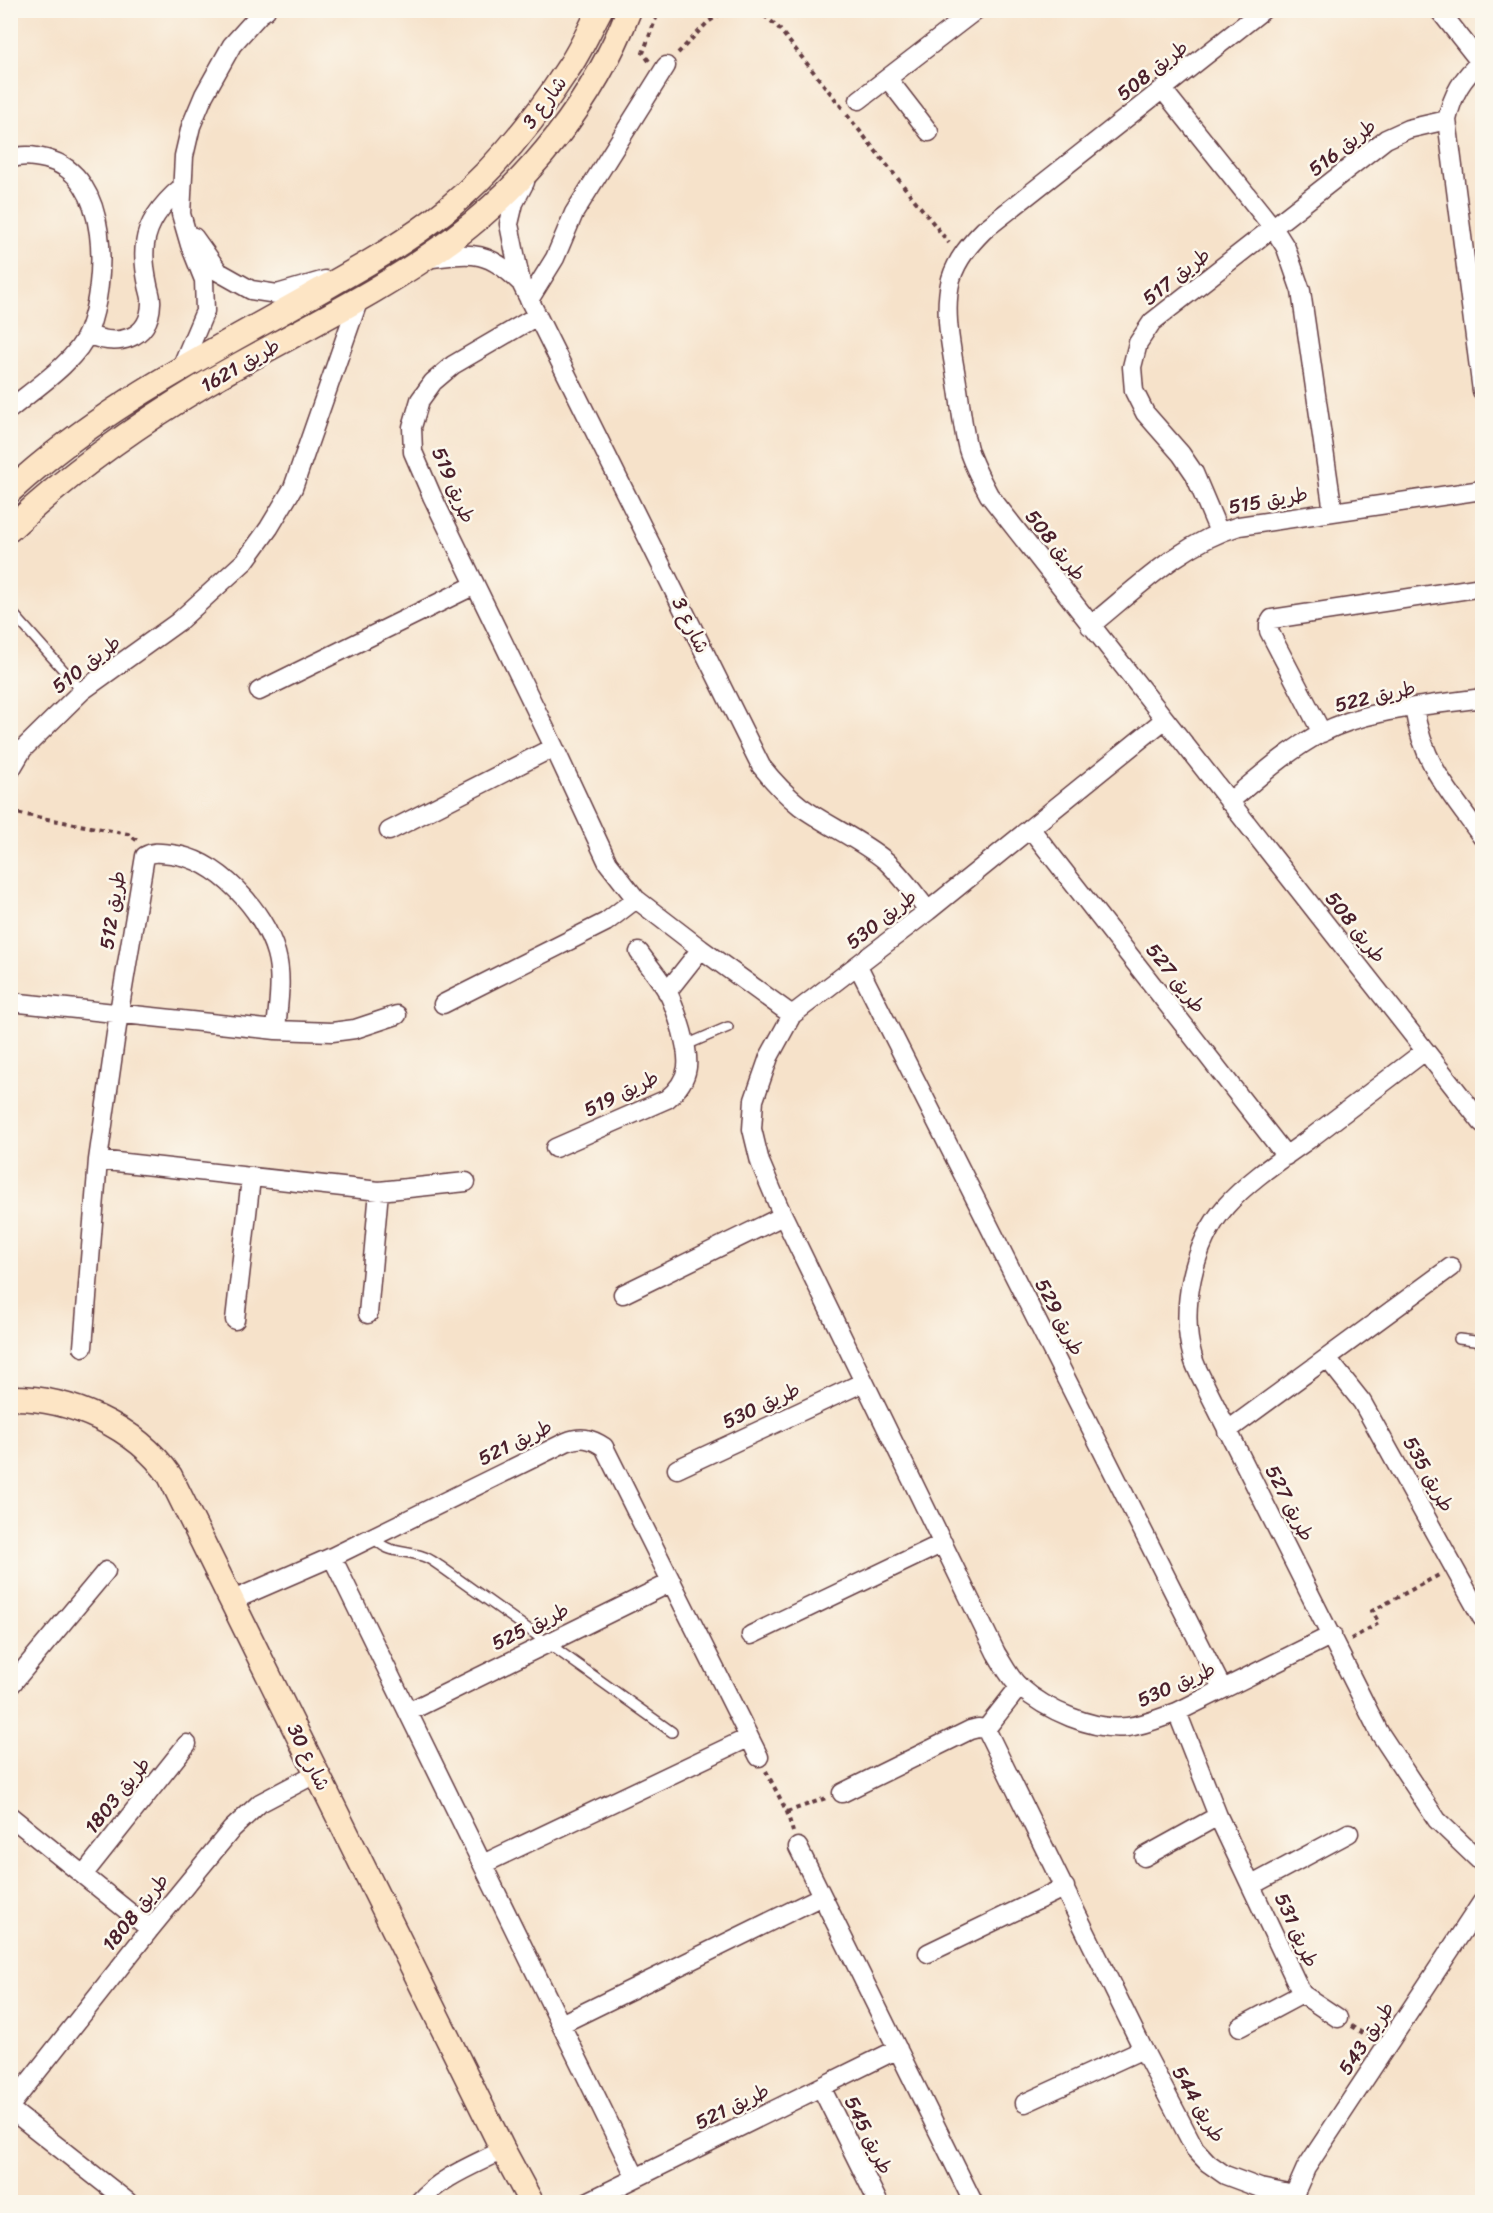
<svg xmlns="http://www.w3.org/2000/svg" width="1493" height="2213" font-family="Sriracha,'Playpen Sans Arabic',sans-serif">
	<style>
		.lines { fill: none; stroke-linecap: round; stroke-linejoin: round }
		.lane-casing { stroke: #643c43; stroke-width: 12 }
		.street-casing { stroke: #643c43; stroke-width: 21 }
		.secondary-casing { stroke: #643c43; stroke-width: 27 }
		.path { stroke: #643c43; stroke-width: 4; stroke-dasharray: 4.5 4.5; stroke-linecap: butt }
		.lane { stroke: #fff; stroke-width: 9 }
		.street { stroke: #fff; stroke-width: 18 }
		.secondary { stroke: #fde5c5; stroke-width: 24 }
		.labels { text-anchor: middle; stroke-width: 5; stroke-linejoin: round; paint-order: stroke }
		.street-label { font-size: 20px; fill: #4a1f2b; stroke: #fbf7ec }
	</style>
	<rect width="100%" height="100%" fill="#fbf7ec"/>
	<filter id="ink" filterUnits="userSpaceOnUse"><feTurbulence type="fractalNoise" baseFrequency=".0167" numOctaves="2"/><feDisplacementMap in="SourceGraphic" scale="12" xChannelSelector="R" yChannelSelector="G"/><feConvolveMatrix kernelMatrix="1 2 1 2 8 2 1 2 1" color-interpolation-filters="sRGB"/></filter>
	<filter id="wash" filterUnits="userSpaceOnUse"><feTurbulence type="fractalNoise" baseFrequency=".008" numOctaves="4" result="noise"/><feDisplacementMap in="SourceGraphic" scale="24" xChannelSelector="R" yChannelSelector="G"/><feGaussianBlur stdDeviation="1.35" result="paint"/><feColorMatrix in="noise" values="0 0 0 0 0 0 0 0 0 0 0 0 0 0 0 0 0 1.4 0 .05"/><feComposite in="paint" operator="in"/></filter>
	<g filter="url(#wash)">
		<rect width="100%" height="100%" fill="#f6e2ca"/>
	</g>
	<g filter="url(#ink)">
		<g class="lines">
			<g class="lane-casing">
				<path id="lane" d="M10 610 82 691
					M686 1045 728 1027
					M1459 1339 1482 1342
					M373 1536C385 1554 404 1550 422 1556 429 1558 434 1562 440 1566L672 1732"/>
			</g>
			<g class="street-casing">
				<path id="street" d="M1263 10 984 230C970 244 957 259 951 279 942 315 953 354 958 389 961 409 963 430 968 449 973 465 981 480 989 495L1482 1123
					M1439 10 1480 62
					M1482 60C1462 79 1453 93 1447 120L1482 391
					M888 79 929 132
					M1163 90 1274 229 1286 248 1301 291 1333 512
					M859 100 976 10
					M10 159C22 154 34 156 46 159 112 175 107 283 88 332 77 361 34 389 10 409
					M525 182 514 203 509 224 521 283 761 766C773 781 785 794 800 806 827 826 860 839 886 861 902 876 915 894 928 911
					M194 237 219 272 251 290 277 294 325 280
					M425 259C471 253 486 248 521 283
					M529 300 555 258 574 213 666 66
					M537 316 453 365 433 382 420 400 412 427 413 452 432 496 554 747 608 863 636 899 701 949 792 1015
					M87 334C116 347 150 341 151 303 152 297 149 291 148 285 145 271 143 258 145 244 148 220 164 202 182 187
					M180 370 205 311 204 280 190 245 181 214 184 156 191 126 204 95 232 45 260 14 266 10
					M1219 532 1194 473 1181 454 1145 413 1134 391 1132 367 1138 343 1152 322 1386 139 1408 129 1447 120
					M1090 626C1136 589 1181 543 1239 526L1482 490
					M259 691 475 585
					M1414 708C1423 764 1450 793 1482 837
					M1164 720 928 911 792 1015 769 1057 754 1100 752 1129 760 1162 779 1207 996 1653C1003 1664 1010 1679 1020 1687 1046 1710 1093 1731 1127 1727 1145 1725 1160 1718 1177 1712L1332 1635
					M1322 733 1269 631V624L1272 619 1482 587
					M10 771 23 749 82 691 178 622 245 561 269 528 293 488 359 299
					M1229 802C1258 778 1287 751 1321 733 1370 708 1429 706 1482 698
					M1030 828 1286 1156
					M389 831 554 747
					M858 966 1222 1688
					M667 992 701 949
					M10 1002 276 1030 332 1032 355 1029 397 1015
					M443 1004 606 922 636 899
					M1425 1051C1387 1080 1350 1108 1312 1137 1283 1158 1250 1179 1226 1206 1193 1244 1179 1309 1193 1358 1196 1369 1203 1380 1208 1391L1379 1732 1437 1820 1482 1863
					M555 1148 667 1099C692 1078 690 1060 682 1031 678 1018 674 1003 667 991 659 977 648 965 639 952
					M98 1160 379 1191 466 1182
					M623 1294 783 1216
					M368 1314 379 1191
					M235 1320 251 1178
					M83 1347 98 1160 119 1012 145 856C154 851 161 853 171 854 217 859 264 910 276 953 283 978 278 1005 276 1030
					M1327 1358 1362 1402 1482 1618
					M1227 1431 1451 1267
					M677 1469 864 1382
					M332 1557 636 2178
					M231 1601 332 1557 566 1442C581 1436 591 1438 604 1447L759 1757
					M751 1635 943 1543
					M10 1686 106 1571
					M1019 1687 986 1729 1143 2049 1195 2149 1208 2163 1225 2175 1260 2188 1294 2195
					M408 1712 672 1582
					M1177 1712 1218 1816 1302 1994 1338 2018
					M842 1793 970 1730 978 1728 986 1729
					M10 1816 150 1929
					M798 1847 973 2202
					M1144 1857 1218 1816
					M483 1864 748 1738
					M83 1875 187 1744
					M1252 1885 1349 1833
					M928 1953 1065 1887
					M561 2024 822 1896
					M1240 2027 1302 1994
					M821 2087 878 2202
					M1025 2103 1143 2049
					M10 2106 150 1929 232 1829 260 1803 317 1773
					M10 2109 128 2202
					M419 2202C441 2177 474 2165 503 2150
					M587 2202 898 2049
					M1293 2202 1294 2195 1306 2168 1482 1902"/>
			</g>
			<g class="secondary-casing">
				<path id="secondary" d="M10 491C97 410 204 356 307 298 354 271 403 245 445 211 492 172 534 121 567 70 580 52 589 30 600 10
					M10 529C70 472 137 425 207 383 289 335 377 295 454 238 531 180 594 100 629 10
					M10 1398C70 1397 136 1427 170 1476L503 2150 531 2202"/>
			</g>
			<path class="path" d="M757 10 777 26 843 109
				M678 53 708 22 726 10
				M649 61 643 53 659 10
				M847 115 949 243
				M10 812 128 834 138 841
				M1351 1639 1379 1623 1372 1611 1439 1575
				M766 1771 787 1812 793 1832
				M787 1812 826 1798
				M1351 2026 1370 2038"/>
			<use href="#lane" class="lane"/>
			<use href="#street" class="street"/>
			<use href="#secondary" class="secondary"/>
		</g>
	</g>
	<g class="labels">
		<g class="street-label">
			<text transform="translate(1152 70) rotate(-38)" y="7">طريق 508</text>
			<text transform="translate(544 102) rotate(-53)" y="7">شارع 3</text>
			<text transform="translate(1342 147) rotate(-38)" y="7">طريق 516</text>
			<text transform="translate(1176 276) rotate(-38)" y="7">طريق 517</text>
			<text transform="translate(240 365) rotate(-30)" y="7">طريق 1621</text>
			<text transform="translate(454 485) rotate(67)" y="7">طريق 519</text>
			<text transform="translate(1268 500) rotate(-10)" y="7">طريق 515</text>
			<text transform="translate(1056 545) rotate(52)" y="7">طريق 508</text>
			<text transform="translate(691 625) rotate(64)" y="7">شارع 3</text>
			<text transform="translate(86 664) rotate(-38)" y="7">طريق 510</text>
			<text transform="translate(1375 696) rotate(-13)" y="7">طريق 522</text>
			<text transform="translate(112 910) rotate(-81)" y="7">طريق 512</text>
			<text transform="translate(881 919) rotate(-38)" y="7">طريق 530</text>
			<text transform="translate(1356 927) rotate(52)" y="7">طريق 508</text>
			<text transform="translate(1176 978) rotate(52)" y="7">طريق 527</text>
			<text transform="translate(621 1093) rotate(-26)" y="7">طريق 519</text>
			<text transform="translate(1060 1317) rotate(63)" y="7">طريق 529</text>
			<text transform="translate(761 1405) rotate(-25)" y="7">طريق 530</text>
			<text transform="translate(515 1442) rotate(-26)" y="7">طريق 521</text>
			<text transform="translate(1429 1474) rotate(61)" y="7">طريق 535</text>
			<text transform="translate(1290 1503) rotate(63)" y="7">طريق 527</text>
			<text transform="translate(530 1626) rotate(-26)" y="7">طريق 525</text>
			<text transform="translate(1176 1684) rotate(-24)" y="7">طريق 530</text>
			<text transform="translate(309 1757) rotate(64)" y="7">شارع 30</text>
			<text transform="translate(117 1795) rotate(-51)" y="7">طريق 1803</text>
			<text transform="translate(135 1912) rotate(-51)" y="7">طريق 1808</text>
			<text transform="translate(1297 1930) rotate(66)" y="7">طريق 531</text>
			<text transform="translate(1366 2038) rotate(-56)" y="7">طريق 543</text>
			<text transform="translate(1199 2104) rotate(60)" y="7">طريق 544</text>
			<text transform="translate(732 2106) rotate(-26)" y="7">طريق 521</text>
			<text transform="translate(869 2135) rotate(64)" y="7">طريق 545</text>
		</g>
	</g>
	<rect width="1493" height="2213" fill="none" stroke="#fbf7ec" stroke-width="36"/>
</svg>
